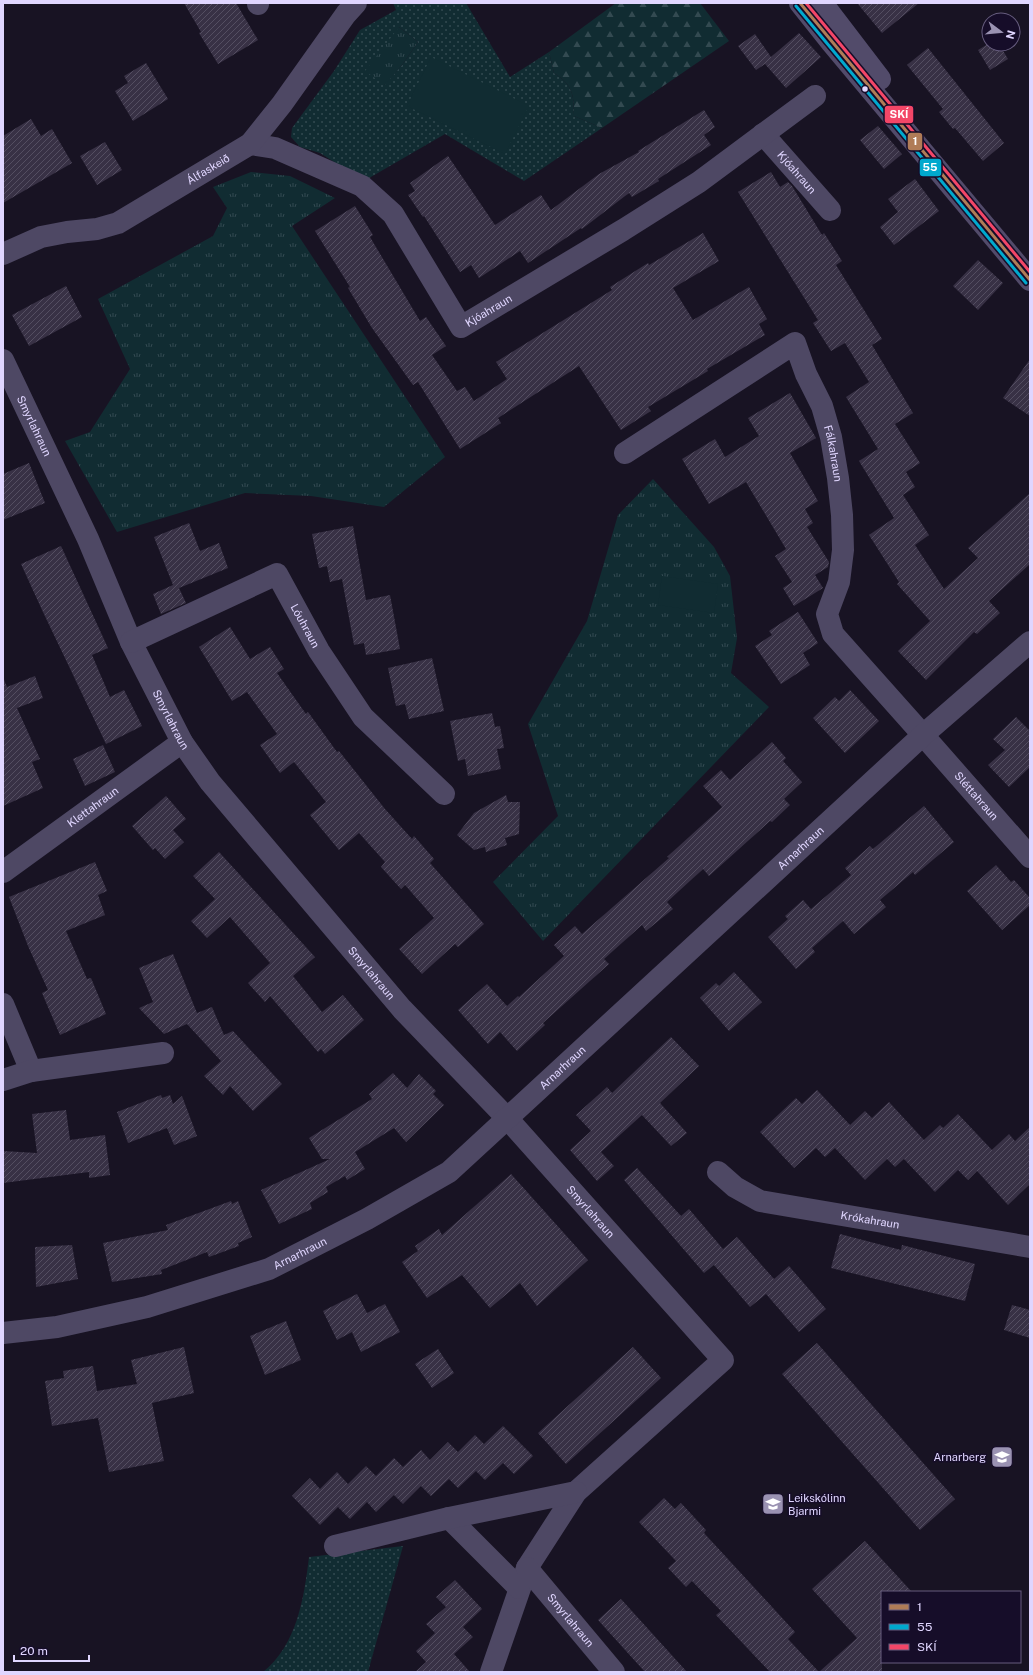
<svg xmlns="http://www.w3.org/2000/svg" width="1033" height="1675" font-family="'Public Sans',sans-serif">
	<style>
		.grass { fill: url(#grass-dots); fill-rule: evenodd }
		.forest { fill: url(#forest-firs) }
		.park { fill: url(#park-tufts) }
		.pitch { fill: #112c32 }
		.building { fill: url(#building-hatch) }
		.lines { fill: none; stroke-linecap: round; stroke-linejoin: round }
		.street { stroke: #4e4864; stroke-width: 22 }
		.secondary { stroke: #524b6a; stroke-width: 22 }
		.bus-1-casing { stroke: #160d29; stroke-width: 6 }
		.bus-2-casing { stroke: #160d29; stroke-width: 6 }
		.bus-3-casing { stroke: #160d29; stroke-width: 6 }
		.bus-1 { stroke: #b07c57; stroke-width: 3 }
		.bus-2 { stroke: #00a9ce; stroke-width: 3 }
		.bus-3 { stroke: #f34667; stroke-width: 3 }
		.bus-dot { fill: #e0d6ff; stroke: #160d29; stroke-width: 1.5 }
		.labels { text-anchor: middle; stroke-width: 3; stroke-linejoin: round; paint-order: stroke }
		.street-label { font-size: 11px; fill: #e0d6ff; stroke: #160d29 }
		.poi-label { font-size: 11px; fill: #e0d6ff; stroke: #160d29; text-anchor: end }
		.line-badge { stroke: #160d29; stroke-width: 1.5 }
		.badge-label { font-size: 11px; text-anchor: middle; font-weight: bold; fill: #fff }
	</style>
	<defs>
		<pattern id="grass-dots" width="8" height="8" patternUnits="userSpaceOnUse"><rect width="8" height="8" fill="#112c32"/><path d="M2 2h.1M6 6h.1" fill="none" stroke="#334a51" stroke-width="1.8" stroke-linecap="round"/></pattern>
		<pattern id="forest-firs" width="22" height="20" patternUnits="userSpaceOnUse"><rect width="22" height="20" fill="#112c32"/><path d="M5 1l3.5 6h-7zM16 11l3.5 6h-7z" fill="#334a51"/></pattern>
		<pattern id="park-tufts" width="24" height="20" patternUnits="userSpaceOnUse"><rect width="24" height="20" fill="#112c32"/><path d="M3 7l-1-3M5 7V3M7 7l1-3M15 17l-1-3M17 17v-4M19 17l1-3" fill="none" stroke="#334a51"/></pattern>
		<pattern id="building-hatch" width="6" height="6" patternUnits="userSpaceOnUse"><rect width="6" height="6" fill="#383145"/><path d="M-1 1l2-2M0 6l6-6M5 7l2-2" fill="none" stroke="#544e61"/></pattern>
	</defs>
	<rect width="100%" height="100%" fill="#181323"/>
	<path class="grass" d="M393 3H466L510 77 549 52 554 73C573 85 574 95 574 116L602 128 524 181 445 134 364 181 320 153 300 147 291 137 292 128 334 71 360 30 396 10ZM399 27 418 42 402 65 384 85Z
		M403 1546 368 1672H263C297 1645 304 1598 309 1557Z"/>
	<path class="forest" d="M616 3H700L729 41 602 128 574 116C574 95 573 85 554 73L549 52Z"/>
	<path class="park" d="M399 27 418 42 402 65 385 85 365 71Z
		M251 172 290 176 335 198 292 226 445 457 384 507 311 496 245 493 117 532 65 441 90 432 130 369 98 299 213 236 227 208 213 187Z
		M653 479 714 547 730 576 737 638 731 673 769 707 543 941 493 882 558 816 528 724 587 621 618 515Z"/>
	<path class="pitch" d="M431 57 529 106 505 154 407 106Z
		M662 576 718 584 714 613 658 605Z"/>
	<path class="building" d="M184 3H236L258 40 218 64 199 33 201 32Z
		M857 3H919L882 33Z
		M799 33 821 57 786 88 765 64 756 70 738 46 755 34 771 57Z
		M988 44H999L1008 59 990 70 978 50Z
		M928 48 1004 143 983 161 955 128 953 129 939 112 943 109 907 65Z
		M146 63 168 99 133 121 115 91 128 83 124 76Z
		M704 110 715 127 704 135 711 145 658 179 659 181 632 197 629 193 582 229 581 228 528 263 520 251 479 278 471 265 460 272 424 216 423 217 408 195 415 191 410 183 448 156 495 225 541 195 551 210 599 174 639 152 638 151Z
		M31 119 41 136 52 129 72 163 3 203V136Z
		M878 126 902 154 884 169 860 140Z
		M105 142 122 170 97 185 80 156Z
		M771 172 780 187 788 182 792 186 822 235 824 233 842 261 836 265 882 339 872 345 913 413 895 424 920 463 906 472 915 487 903 495 929 535 915 545 944 589 978 558 968 548 1030 493V564L989 601 1000 613 977 634 974 632 926 680 898 651 930 621 897 584 899 582 869 535 894 518 859 461 878 449 846 397 869 382 845 343 831 351 813 323 818 320 738 192Z
		M915 179 939 211 894 245 880 227 898 212 888 199Z
		M355 206 373 235 370 237 420 321 426 317 446 346 432 355 457 391 465 387 474 401 507 379 496 362 612 290 610 287 648 263 649 265 703 233 719 261 673 288 693 320 749 287 767 319 759 324 765 335 707 369 708 371 648 407 651 411 621 430 579 366 498 418 501 423 460 449 418 382 413 385 372 328 348 288 350 287 315 231Z
		M978 260 1003 283 978 310 953 286Z
		M66 286 82 317 29 346 12 315Z
		M1030 359V416L1003 398Z
		M790 393 816 438 790 453 818 501 805 509 813 523 807 527 829 562 828 567 815 575 823 588 794 606 783 588 792 582 775 556 786 549 746 482 709 504 682 459 715 439 725 457 759 436 748 418Z
		M29 463 45 503 3 520V474Z
		M189 523 200 551 219 543 228 568 179 588 186 603 161 614 153 594 173 585 154 537Z
		M353 526 366 600 390 595 400 649 366 655 364 643 354 645 342 579 330 582 327 566 319 568 312 534Z
		M61 546 108 648 92 655 110 697 124 690 142 726 106 744 43 612 21 564Z
		M798 612 818 643 803 653 810 665 781 684 755 646 772 635 769 631Z
		M230 627 250 659 270 647 284 669 277 673 306 714 308 712 337 752 339 751 385 809 412 839 414 836 434 859 430 863 484 924 458 947 455 944 422 974 399 949 434 918 405 885 401 889 381 867 385 862 359 833 339 850 310 815 326 802 294 762 280 773 260 745 277 734 247 692 232 701 199 647Z
		M432 658 444 711 409 719 405 704 396 706 388 668Z
		M35 676 43 698 17 708 40 759 32 762 43 788 3 806V677L7 687Z
		M850 690 879 721 845 753 813 718 835 697 839 701Z
		M492 713 495 727 500 726 504 748 497 749 501 769 468 776 465 759 458 761 450 721Z
		M1016 717 1030 731V767L1009 787 988 765 1005 750 993 739Z
		M772 742 786 758 783 761 802 782 784 799 790 805 772 822 770 821 709 876 703 869 667 902 673 909 646 931 642 925 604 959 609 964 543 1023 545 1025 517 1051 500 1032 488 1044 458 1010 487 984 507 1006 518 996 519 997 564 956 554 945 575 926 582 934 669 858 667 857 722 807 703 786 721 770 730 780Z
		M103 745 115 772 85 786 73 759Z
		M506 795 508 802H520L519 834 505 838 507 845 486 852 485 847 474 850 457 835 474 813Z
		M166 796 186 819 173 830 184 842 165 859 155 848 153 850 132 826Z
		M924 806 954 842 915 875 913 872 880 900 886 907 854 934 843 921 812 948 815 952 796 969 768 937 788 919 785 916 803 900 811 909 851 875 845 868 870 846 873 849Z
		M219 852 315 957 293 976 322 1012 343 995 364 1020 325 1054 321 1049 318 1052 270 996 265 1002 248 983 270 963 230 917 207 938 191 921 215 899 193 876Z
		M95 862 107 891 98 895 105 915 66 931 87 979 91 978 106 1014 60 1035 42 993 48 990 28 946 9 897Z
		M996 865 1011 882 1014 880 1030 898V905L1002 930 967 891Z
		M173 954 197 1013 212 1007 224 1035 233 1031 282 1084 253 1111 230 1086 223 1095 204 1076 221 1061 187 1024 164 1034 139 1008 153 1002 139 968Z
		M734 972 762 1002 729 1031 700 998 716 983 719 986Z
		M671 1037 699 1066 660 1103 687 1133 671 1146 642 1115 601 1152 614 1166 597 1181 570 1150 591 1131 576 1115 607 1087 612 1093Z
		M393 1073 407 1088 419 1074 436 1091 433 1094 444 1105 406 1142 394 1128 355 1152 365 1169 347 1180 345 1176 326 1187 328 1192 310 1203 312 1209 279 1224 261 1190 330 1159H322L309 1138 372 1099 369 1094Z
		M817 1090 850 1125 865 1111 872 1118 889 1102 924 1140 940 1125 943 1128 958 1114 992 1150 1009 1134 1015 1141 1030 1127V1184L1008 1205 977 1171 968 1180 958 1170 935 1192 904 1159 895 1167 887 1159 865 1180 835 1148 825 1157 816 1148 794 1168 760 1132 796 1098 802 1104Z
		M161 1095 162 1098 170 1095 173 1104 182 1096 197 1136 174 1145 167 1128 128 1143 117 1112Z
		M66 1110 70 1140 105 1135 110 1175 89 1178V1172L3 1183V1151L37 1153 32 1114Z
		M637 1168 681 1216 689 1209 723 1249 737 1237 774 1279 789 1266 826 1309 799 1332 766 1294 750 1307 714 1265 704 1273 624 1180Z
		M511 1174 588 1260 537 1306 520 1283 490 1308 462 1275 427 1298 402 1262 418 1251 415 1246 439 1229 442 1235Z
		M231 1201 232 1204 238 1201 252 1237 238 1243 239 1246 209 1257 207 1252 161 1270 162 1274 112 1282 103 1243 168 1230 166 1225Z
		M840 1234 901 1250 902 1245 975 1264 965 1301 831 1268Z
		M72 1245 78 1279 36 1287 35 1247Z
		M357 1294 367 1313 385 1304 400 1332 361 1352 352 1332 337 1340 323 1311Z
		M1012 1305 1030 1310V1338L1004 1330Z
		M286 1321 301 1360 265 1375 250 1336Z
		M817 1343 955 1499 920 1530 782 1374Z
		M184 1347 194 1393 152 1403 164 1461 109 1472 98 1418 52 1426 45 1381 64 1378 63 1371 93 1366 97 1391 137 1384 131 1360Z
		M633 1347 661 1378 566 1464 538 1433Z
		M438 1349 454 1373 432 1388 415 1364Z
		M503 1426 533 1456 514 1474 503 1463 485 1480 476 1471 458 1488 449 1479 431 1496 421 1486 403 1504 394 1495 376 1512 367 1502 350 1519 338 1507 320 1525 292 1496 310 1478 320 1489 337 1472 348 1484 366 1466 376 1476 394 1458 403 1467 421 1450 430 1460 448 1442 458 1452 475 1435 484 1444Z
		M664 1498 675 1509 681 1503 706 1530 704 1533 795 1632 788 1639 819 1672 857 1638 812 1589 865 1541 912 1592H882V1672H770L716 1615 721 1611 692 1581 686 1587 668 1568 676 1561 639 1522Z
		M455 1580 482 1609 463 1627 473 1637 454 1654 470 1672H415L426 1662 416 1651 435 1633 426 1624 446 1607 436 1597Z
		M621 1599 687 1672H645L598 1620Z"/>
	<g class="lines">
		<g class="street">
			<path d="M258 3V4"/>
			<path id="s1" d="M763 134 830 210"/>
			<path id="s2" d="M250 144 275 148 362 186 393 214 461 327 623 230 699 182 815 96"/>
			<path id="s3" d="M3 254 41 237 67 232 97 229 118 223 250 144 282 104 346 14 356 3"/>
			<path id="s4" d="M3 360 88 539 131 642 182 742 210 782 402 1009 507 1118 723 1360 576 1492 527 1568 491 1672"/>
			<path id="s5" d="M625 453 795 343 806 374 822 406 831 437 838 478 842 515 843 550 839 582 827 614 833 634 923 735 1030 857"/>
			<path id="s6" d="M131 642 277 574 319 651 363 717 444 794"/>
			<path id="s7" d="M3 872 182 742"/>
			<path d="M3 1004 31 1071"/>
			<path d="M3 1080 31 1071 163 1053"/>
			<path id="s8" d="M718 1172 735 1187 760 1201 1030 1247"/>
			<path id="s9" d="M3 1333 57 1327 147 1307 269 1269 367 1219 449 1172 923 735 1030 642"/>
			<path d="M449 1518 519 1588"/>
			<path d="M335 1546 449 1518 576 1492"/>
			<path id="s10" d="M527 1568 614 1672"/>
		</g>
		<path class="secondary" d="M800 3 831 42 1030 280
			M822 3 880 79"/>
		<g class="bus-1-casing">
			<path id="bus-1" d="M800 3 1030 280"/>
		</g>
		<g class="bus-2-casing">
			<path id="bus-2" d="M796 6 1026 283"/>
		</g>
		<g class="bus-3-casing">
			<path id="bus-3" d="M806 3 1030 272"/>
		</g>
		<use href="#bus-1" class="bus-1"/>
		<use href="#bus-2" class="bus-2"/>
		<use href="#bus-3" class="bus-3"/>
	</g>
	<defs>
		<g id="school-square" transform="scale(1.15)"><rect x="-9" y="-9" width="18" height="18" rx="4" fill="#9a92b2" stroke="#160d29"/><path d="M0-5L7-2L0 1L-7-2ZM-4 1L0 2.5L4 1V4Q0 6-4 4Z" fill="#fff"/></g>
	</defs>
	<g fill-rule="evenodd">
		<use href="#school-square" x="1002" y="1457"/>
		<use href="#school-square" x="773" y="1504"/>
	</g>
	<circle class="bus-dot" cx="865" cy="89" r="3.5"/>
	<g class="labels">
		<g class="street-label">
			<text dy="4" stroke="none"><textPath href="#s3" startOffset="225">Álfaskeið</textPath></text>
			<text dy="4" stroke="none"><textPath href="#s1" startOffset="51">Kjóahraun</textPath></text>
			<text dy="4" stroke="none"><textPath href="#s2" startOffset="326">Kjóahraun</textPath></text>
			<text dy="4" stroke="none"><textPath href="#s4" startOffset="73">Smyrlahraun</textPath></text>
			<text dy="4" stroke="none"><textPath href="#s5" startOffset="320">Fálkahraun</textPath></text>
			<text dy="4" stroke="none"><textPath href="#s6" startOffset="220">Lóuhraun</textPath></text>
			<text dy="4" stroke="none"><textPath href="#s4" startOffset="397">Smyrlahraun</textPath></text>
			<text dy="4" stroke="none"><textPath href="#s5" startOffset="721">Sléttahraun</textPath></text>
			<text dy="4" stroke="none"><textPath href="#s7" startOffset="111">Klettahraun</textPath></text>
			<text dy="4" stroke="none"><textPath href="#s9" startOffset="957">Arnarhraun</textPath></text>
			<text dy="4" stroke="none"><textPath href="#s4" startOffset="721">Smyrlahraun</textPath></text>
			<text dy="4" stroke="none"><textPath href="#s9" startOffset="633">Arnarhraun</textPath></text>
			<text dy="4" stroke="none"><textPath href="#s4" startOffset="1045">Smyrlahraun</textPath></text>
			<text dy="4" stroke="none"><textPath href="#s8" startOffset="163">Krókahraun</textPath></text>
			<text dy="4" stroke="none"><textPath href="#s9" startOffset="309">Arnarhraun</textPath></text>
			<text dy="4" stroke="none"><textPath href="#s10" startOffset="68">Smyrlahraun</textPath></text>
		</g>
		<g class="poi-label">
			<text x="986" y="1461">Arnarberg</text>
			<text x="788" y="1502" text-anchor="start">Leikskólinn<tspan x="788" dy="13">Bjarmi</tspan></text>
		</g>
	</g>
	<g class="line-badge">
		<rect x="884" y="105" width="30" height="19" rx="4" fill="#f34667"/>
		<rect x="907" y="132" width="16" height="19" rx="4" fill="#b07c57"/>
		<rect x="919" y="158" width="23" height="19" rx="4" fill="#00a9ce"/>
	</g>
	<g class="badge-label">
		<text x="899" y="118">SKÍ</text>
		<text x="915" y="145">1</text>
		<text x="930" y="171">55</text>
	</g>
	<rect width="1033" height="1675" fill="none" stroke="#e0d6ff" stroke-width="8"/>
	<rect x="881" y="1591" width="140" height="72" fill="#160d29" stroke="#675d7f"/>
	<rect x="889" y="1604" width="20" height="6" fill="#b07c57" stroke="#675d7f"/>
	<text x="917" y="1611" font-size="12" fill="#e0d6ff">1</text>
	<rect x="889" y="1624" width="20" height="6" fill="#00a9ce" stroke="#675d7f"/>
	<text x="917" y="1631" font-size="12" fill="#e0d6ff">55</text>
	<rect x="889" y="1644" width="20" height="6" fill="#f34667" stroke="#675d7f"/>
	<text x="917" y="1651" font-size="12" fill="#e0d6ff">SKÍ</text>
	<g transform="translate(1001 32) rotate(106)"><circle r="19" fill="#160d29" stroke="#675d7f"/>
	<path d="M0-3L7 15L0 10L-7 15Z" fill="#9a92b2"/>
	<text y="-6" font-size="11" font-weight="bold" text-anchor="middle" fill="#e0d6ff">N</text>
	</g>
	<path d="M14 1655v6h75v-6" fill="none" stroke="#e0d6ff" stroke-width="2"/>
	<text x="20" y="1655" font-size="12" fill="#e0d6ff" stroke="#160d29" stroke-width="3" paint-order="stroke">20 m</text>
</svg>
